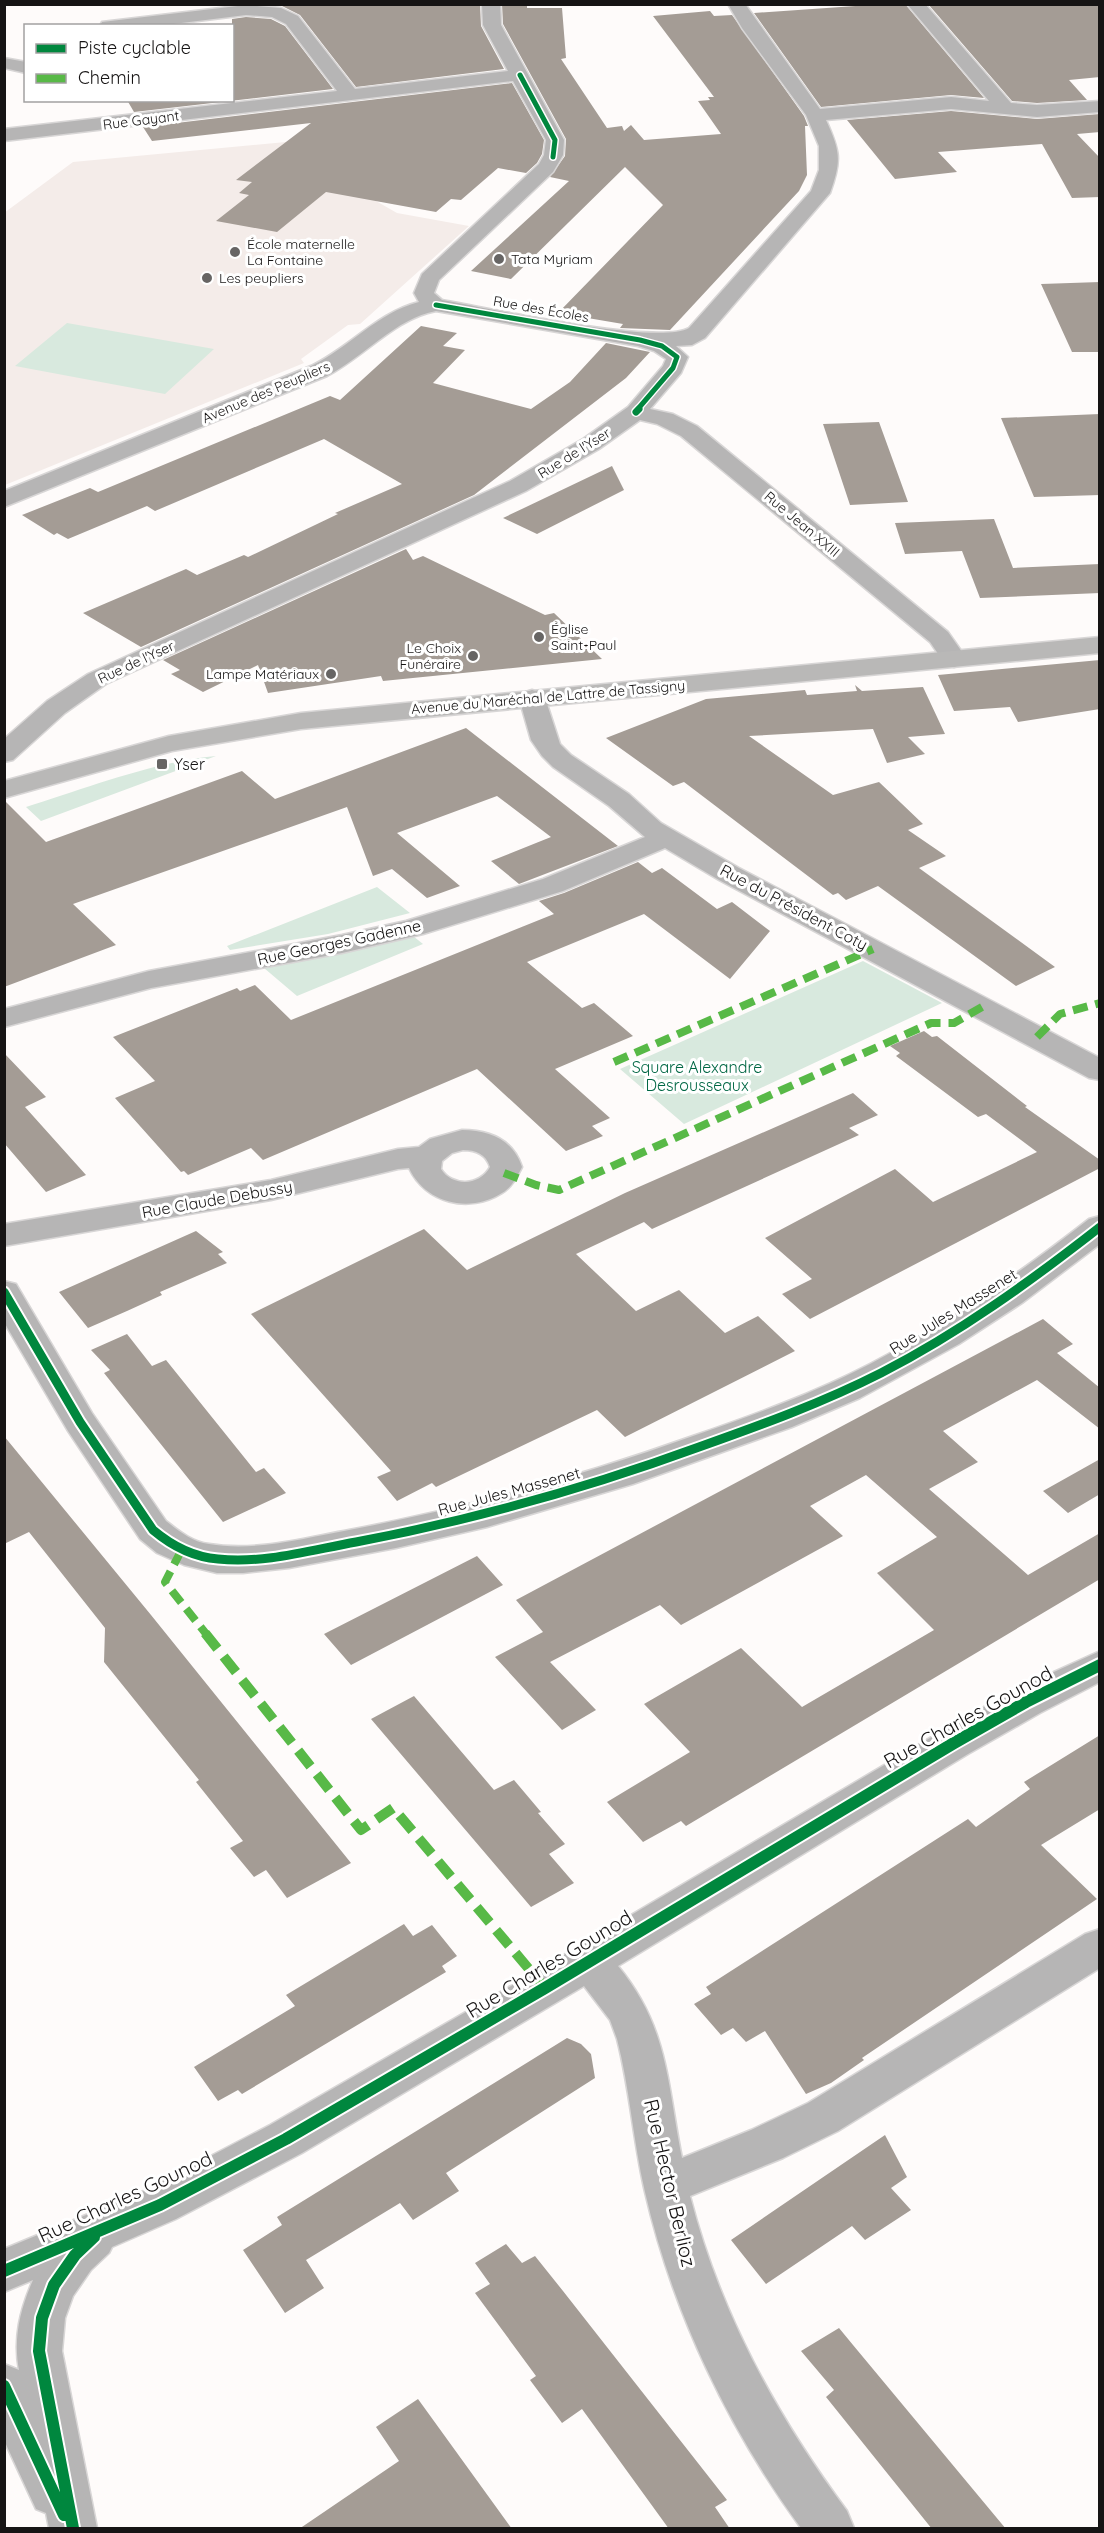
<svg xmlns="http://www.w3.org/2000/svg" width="1104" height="2533" font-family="Quicksand,sans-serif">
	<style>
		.built { fill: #f4ece9 }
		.green { fill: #d8e9de }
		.building { fill: #a49c95 }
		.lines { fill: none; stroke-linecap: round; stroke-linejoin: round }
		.minor-casing { stroke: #d8d6d6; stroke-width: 3 }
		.major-casing { stroke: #d8d6d6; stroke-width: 3 }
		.minor { fill: #b6b5b5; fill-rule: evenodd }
		.major { fill: #b9b8b7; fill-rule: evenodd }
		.quiet-far1 { stroke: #58b947; stroke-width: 8; stroke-dasharray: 15 8; stroke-linecap: butt }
		.quiet { stroke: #58b947; stroke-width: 10; stroke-dasharray: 20 10; stroke-linecap: butt }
		.cycleway-far3-casing { stroke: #fff; stroke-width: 8 }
		.cycleway-far2-casing { stroke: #fff; stroke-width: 10 }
		.cycleway-far1-casing { stroke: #fff; stroke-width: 13 }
		.cycleway-casing { stroke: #fff; stroke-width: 16 }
		.cycleway-far3 { stroke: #00873e; stroke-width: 5 }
		.cycleway-far2 { stroke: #00873e; stroke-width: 7 }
		.cycleway-far1 { stroke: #00873e; stroke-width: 9 }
		.cycleway { stroke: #00873e; stroke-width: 12 }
		.poi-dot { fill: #676564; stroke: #fff; stroke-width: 2 }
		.labels { text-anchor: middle; stroke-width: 6; stroke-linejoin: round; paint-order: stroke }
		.far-street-label { font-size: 14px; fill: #161414; stroke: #fff }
		.far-poi-label { font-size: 14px; fill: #161414; stroke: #fff; text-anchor: start }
		.poi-label { font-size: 16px; fill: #161414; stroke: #fff; text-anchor: start }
		.street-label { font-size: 16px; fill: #161414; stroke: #fff }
		.park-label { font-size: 16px; fill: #006744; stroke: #fff }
		.near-street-label { font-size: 20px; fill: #161414; stroke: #fff }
	</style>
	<rect width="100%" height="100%" fill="#fefbfa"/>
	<path class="built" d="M371 134 376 201 397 213 469 226 360 324 348 325 301 359 304 363 5 485 4 213 73 162Z"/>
	<path class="green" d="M67 323 214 349 165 394 15 366Z
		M216 756 41 821 26 807C83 789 157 761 216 756Z
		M377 887 410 913 328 934 230 950 227 946Z
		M413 936 423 944 297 996 264 968Z
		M863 961 942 1003 684 1124 620 1069Z"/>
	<path class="building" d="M267 4H480L481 26 504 69 356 87 300 15 282 6Z
		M502 4H527V8H562L566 58 561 59 607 128 622 126 624 131 631 125 644 140 721 134 698 101 710 100 708 97H714L653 16 710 11 714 16 732 15 804 116 808 126H805L807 175 799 191 670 330 620 328 623 324 558 313 663 205 625 167 511 279 471 271 569 181 550 177 565 156 566 139 503 24Z
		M884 4H905L984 98 951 95 821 107 754 13Z
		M928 4H1100V77L1069 80 1087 100 1037 103 1012 101Z
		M246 17 271 19 285 26 333 89 134 112 127 100H232V19Z
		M512 83 544 140 542 154 537 163 526 173 498 168 461 200 451 199 436 212 326 192 277 232 216 221 249 195 239 193 252 182 236 180 311 123 152 141 143 127Z
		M951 111 1037 119 1100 114V132L1077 134 1100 158V197L1072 198 1042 144 938 152 957 172 895 179 847 120Z
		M1100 282V352H1072L1041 284Z
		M421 326 457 333 443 346 465 350 433 383 531 409 570 382 606 343 650 352 626 378 474 495 141 647 83 613 186 569 197 575 244 555 248 557 338 514 335 513 402 484 324 439 155 511 147 506 68 539 57 533 54 535 22 515 90 488 98 492 330 396 340 400Z
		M1100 414V495L1034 497 1001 418Z
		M879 422 908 502 850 505 823 424Z
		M612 466 624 490 537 534 503 518Z
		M994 519 1013 568 1100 564V593L980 598 962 551 905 554 895 523Z
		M406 549 413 560 423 556 545 615 554 613 602 659 383 681 381 676 268 693 258 665 203 692 171 674 180 670 163 660Z
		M1100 660V709L1018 722 1010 707 954 711 938 675Z
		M855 685 862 691 923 687 945 734 908 737 925 754 887 763 873 729 749 736 833 795 879 782 923 824 908 830 946 856 919 868 1055 967 1016 986 878 886 846 900 838 893 833 895 684 782 673 786 606 738 706 699 805 690 807 695 857 691Z
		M466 728 618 846 519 884 491 861 551 837 497 796 397 833 460 886 427 898 392 869 373 876 347 807 73 904 116 945 4 987V800L46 842 242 771 275 799Z
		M638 862 652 873 662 868 717 909 732 902 770 931 730 979 644 914 527 962 582 1008 594 1003 633 1036 555 1069 610 1118 592 1126 603 1136 566 1151 477 1069 263 1160 251 1148 188 1175 184 1171 181 1172 115 1098 155 1081 113 1037 237 988 240 991 255 985 291 1020 554 914 539 901 564 893Z
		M924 1031 932 1037 937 1036 1027 1106 1025 1107 1100 1160V1168L810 1319 782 1294 812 1279 765 1238 895 1169 933 1202 1037 1152 986 1114 978 1117 896 1056 900 1053 890 1046Z
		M4 1053 46 1097 25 1107 86 1175 46 1192 4 1143Z
		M853 1093 878 1115 849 1128 859 1135 652 1229 644 1222 576 1254 636 1311 679 1290 725 1333 758 1316 795 1351 625 1437 597 1410 436 1487 432 1483 397 1501 377 1477 391 1471 251 1314 424 1229 467 1270 625 1193Z
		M196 1231 223 1252 218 1254 227 1263 160 1292 162 1295 127 1311 88 1328 59 1292Z
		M1043 1319 1073 1344 1057 1353 1100 1388V1429L1037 1380 943 1431 978 1462 929 1489 1028 1575 1100 1533V1579L686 1826 681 1821 643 1842 607 1802 690 1752 644 1704 741 1648 802 1707 934 1630 877 1573 937 1537 866 1475 810 1506 843 1536 681 1625 660 1605 550 1662 596 1710 562 1730 495 1657 543 1632 516 1600Z
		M127 1334 152 1366 166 1360 256 1472 264 1468 286 1493 223 1522 104 1373 110 1370 91 1350Z
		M4 1436 151 1615 351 1863 287 1898 266 1870 254 1877 230 1848 243 1841 196 1782 199 1780 104 1662 105 1628 29 1532 4 1544Z
		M1100 1459V1494L1068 1513 1043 1491Z
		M477 1556 503 1585 351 1665 324 1634Z
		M414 1696 494 1790 514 1780 541 1812 538 1813 565 1844 549 1854 574 1883 531 1907 371 1719Z
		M1100 1735V1809L1041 1845 1097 1899 862 2058 864 2060 831 2083 806 2094 765 2031 746 2042 733 2028 721 2035 694 2004 711 1994 706 1987 968 1819 976 1827 1030 1789 1024 1782Z
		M404 1924 413 1936 432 1925 457 1956 442 1966 446 1972 242 2094 238 2090 218 2101 194 2067 295 2006 286 1995Z
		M567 2038 581 2044 591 2054 595 2078 446 2173 459 2191 413 2220 400 2203 306 2260 324 2288 285 2313 243 2250 282 2225 277 2217Z
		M885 2135 907 2177 891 2188 911 2210 865 2240 852 2226 766 2284 731 2240Z
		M506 2244 522 2263 535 2256 563 2291 727 2500 715 2507 730 2529H669L582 2409 562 2423 530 2380 536 2376 475 2293 490 2284 475 2263Z
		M839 2328 853 2345 1006 2529H932L826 2397 834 2390 801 2351Z
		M418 2399 512 2529H299L399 2461 376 2427Z"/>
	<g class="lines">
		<g class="minor-casing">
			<path id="minor" d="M482 4H500L501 25 564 140 563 155 553 172 439 280 434 293 442 300C488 308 657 346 689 328L811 191 819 170V146L806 115 742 28 728 4H745L820 109 951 97 989 101 907 4H925L1011 103 1037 105 1100 101V112L1037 117 951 109 826 120C840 151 842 160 830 193L705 338 692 345 676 346 688 357 681 373 650 409 673 414 697 426 948 632 967 659 963 664 954 667 945 664 930 642 681 436 657 424 640 420 599 449 526 491 106 684 65 713 13 760 4 762V739L47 701 88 674 510 481 583 439 628 407 663 366 666 359 654 351 638 346 436 311C396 318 364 357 327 376L4 507V491L311 366C349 348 378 312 419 302L414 293 422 274 539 164 544 155 546 140 513 81 4 141V129L337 91 286 24 272 17 246 15 157 26H100L102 22 246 5 281 8 298 16 355 89 508 71 483 25Z
				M4 58 26 62V73L4 68Z
				M532 690 541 693 545 698 560 744 571 755 629 794 661 823 739 868 1100 1058V1080L1089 1078 719 880 665 848 563 891 423 934 342 953 151 988 4 1027V1009L149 971 342 935 406 921 543 879 645 837 609 806 553 767 542 756 531 740 519 698 523 693Z
				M462 1130C490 1130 513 1140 522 1167 517 1177 512 1187 502 1193 469 1214 425 1203 409 1168L398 1169 271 1200 4 1246V1224L271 1180 398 1149 419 1147 430 1139ZM463 1150C476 1150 486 1154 490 1167 480 1186 452 1187 441 1169L442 1161 452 1153Z
				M1100 1216V1244L1022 1303 959 1344 860 1398 792 1427 633 1484 487 1527 396 1548 289 1568 243 1573H217L184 1565 157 1553 140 1539 68 1431 4 1322V1281L16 1284 92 1413 166 1521C179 1531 192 1542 209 1544 255 1552 304 1538 349 1530 467 1508 581 1476 693 1436 754 1415 814 1393 870 1364 948 1323 1020 1273 1089 1219Z
				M1100 1651V1682L1040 1713 968 1754 618 1966C669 2028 667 2084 682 2158L751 2130 808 2103 1085 1934 1100 1929V1968L838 2131 783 2158 690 2196C720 2313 776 2415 847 2511L854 2528H801C728 2428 673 2313 645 2192 633 2141 630 2089 617 2039L610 2020 584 1986 302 2153 176 2219 112 2247 109 2253 91 2270 73 2296 65 2318 62 2351 97 2528H49L46 2513 36 2509 4 2440V2364L19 2370C13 2338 20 2310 33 2280L4 2292V2249L144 2191 270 2125 530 1975 940 1732 1012 1691Z"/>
		</g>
		<g class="major-casing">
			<path id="major" d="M1100 637V653L301 729 172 751 4 798V781L169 736 301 713Z"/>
		</g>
		<use href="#minor" class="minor"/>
		<use href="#major" class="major"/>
		<path class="quiet-far1" d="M1037 1037 1060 1014 1100 1003
			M614 1062 873 949
			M504 1173 536 1185 559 1190 931 1023H954L982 1007
			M181 1551 165 1582 207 1635"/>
		<path class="quiet" d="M205 1633 361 1830 393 1808 545 1988"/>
		<g class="cycleway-far3-casing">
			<path id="cycleway-far3" d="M520 75 555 140 553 157
				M436 305 640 340 662 346 677 357 673 368 637 410"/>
		</g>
		<g class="cycleway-far2-casing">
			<path id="cycleway-far2" d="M636 412 639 409"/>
		</g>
		<g class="cycleway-far1-casing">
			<path id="cycleway-far1" d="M4 1292 80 1422 153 1530C172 1546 193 1557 218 1559 264 1564 311 1550 356 1542 473 1520 587 1488 699 1447 761 1425 822 1403 881 1373 959 1333 1031 1281 1100 1227"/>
		</g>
		<g class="cycleway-casing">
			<path id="cycleway" d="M4 2271 160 2205 286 2139 545 1988 954 1743 1026 1702 1100 1665
				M4 2386 64 2515
				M73 2528 39 2351 42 2318 54 2285 75 2255 94 2237"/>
		</g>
		<use href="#cycleway-far3" class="cycleway-far3"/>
		<use href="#cycleway-far2" class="cycleway-far2"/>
		<use href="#cycleway-far1" class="cycleway-far1"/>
		<use href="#cycleway" class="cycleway"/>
	</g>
	<g class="poi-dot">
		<circle cx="235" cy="252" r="6"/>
		<circle cx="499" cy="259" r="6"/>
		<circle cx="207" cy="278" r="6"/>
		<circle cx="539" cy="637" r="6"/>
		<circle cx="473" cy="656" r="6"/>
		<circle cx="331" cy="674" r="6"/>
		<rect x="156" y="758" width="12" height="12" rx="3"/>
	</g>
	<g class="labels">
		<g class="far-street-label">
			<text transform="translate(141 120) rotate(-7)" y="5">Rue Gayant</text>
			<text transform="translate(541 309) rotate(10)" y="5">Rue des Écoles</text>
			<text transform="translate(266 392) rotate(-23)" y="5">Avenue des Peupliers</text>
			<text transform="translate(574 453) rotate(-32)" y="5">Rue de l'Yser</text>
			<text transform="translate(802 524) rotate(40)" y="5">Rue Jean XXIII</text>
			<text transform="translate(136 662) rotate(-25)" y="5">Rue de l'Yser</text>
			<text transform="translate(548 697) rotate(-5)" y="5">Avenue du Maréchal de Lattre de Tassigny</text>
		</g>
		<g class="far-poi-label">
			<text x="247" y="249">École maternelle<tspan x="247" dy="16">La Fontaine</tspan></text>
			<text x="511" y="264">Tata Myriam</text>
			<text x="219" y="283">Les peupliers</text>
			<text x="551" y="634">Église<tspan x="551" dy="16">Saint-Paul</tspan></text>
			<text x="461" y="653" text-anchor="end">Le Choix<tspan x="461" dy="16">Funéraire</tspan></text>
			<text x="319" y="679" text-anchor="end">Lampe Matériaux</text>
		</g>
		<g class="poi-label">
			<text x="174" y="770">Yser</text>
		</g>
		<g class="street-label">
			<text transform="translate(794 907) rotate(28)" y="6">Rue du Président Coty</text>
			<text transform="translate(339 942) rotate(-12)" y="6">Rue Georges Gadenne</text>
			<text transform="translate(217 1199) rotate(-10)" y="6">Rue Claude Debussy</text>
			<text transform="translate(953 1311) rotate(-32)" y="6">Rue Jules Massenet</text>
			<text transform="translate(509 1491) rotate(-15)" y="6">Rue Jules Massenet</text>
		</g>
		<g class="park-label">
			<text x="697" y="1073">Square Alexandre<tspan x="697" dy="18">Desrousseaux</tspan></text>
		</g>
		<g class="near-street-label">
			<text transform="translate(968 1717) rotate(-29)" y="7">Rue Charles Gounod</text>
			<text transform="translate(549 1964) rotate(-31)" y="7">Rue Charles Gounod</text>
			<text transform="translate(670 2183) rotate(77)" y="7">Rue Hector Berlioz</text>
			<text transform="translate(125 2197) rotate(-25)" y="7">Rue Charles Gounod</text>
		</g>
	</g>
	<rect width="1104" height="2533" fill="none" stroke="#161414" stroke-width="12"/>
	<rect x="24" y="24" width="210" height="78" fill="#ffffff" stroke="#a2a1a1" stroke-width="1.5"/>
	<rect x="36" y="44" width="30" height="9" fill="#00873e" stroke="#a2a1a1" stroke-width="1.5"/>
	<text x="78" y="54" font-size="18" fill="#161414">Piste cyclable</text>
	<rect x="36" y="74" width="30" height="9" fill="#58b947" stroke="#a2a1a1" stroke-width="1.5"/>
	<text x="78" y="84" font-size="18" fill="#161414">Chemin</text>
</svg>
